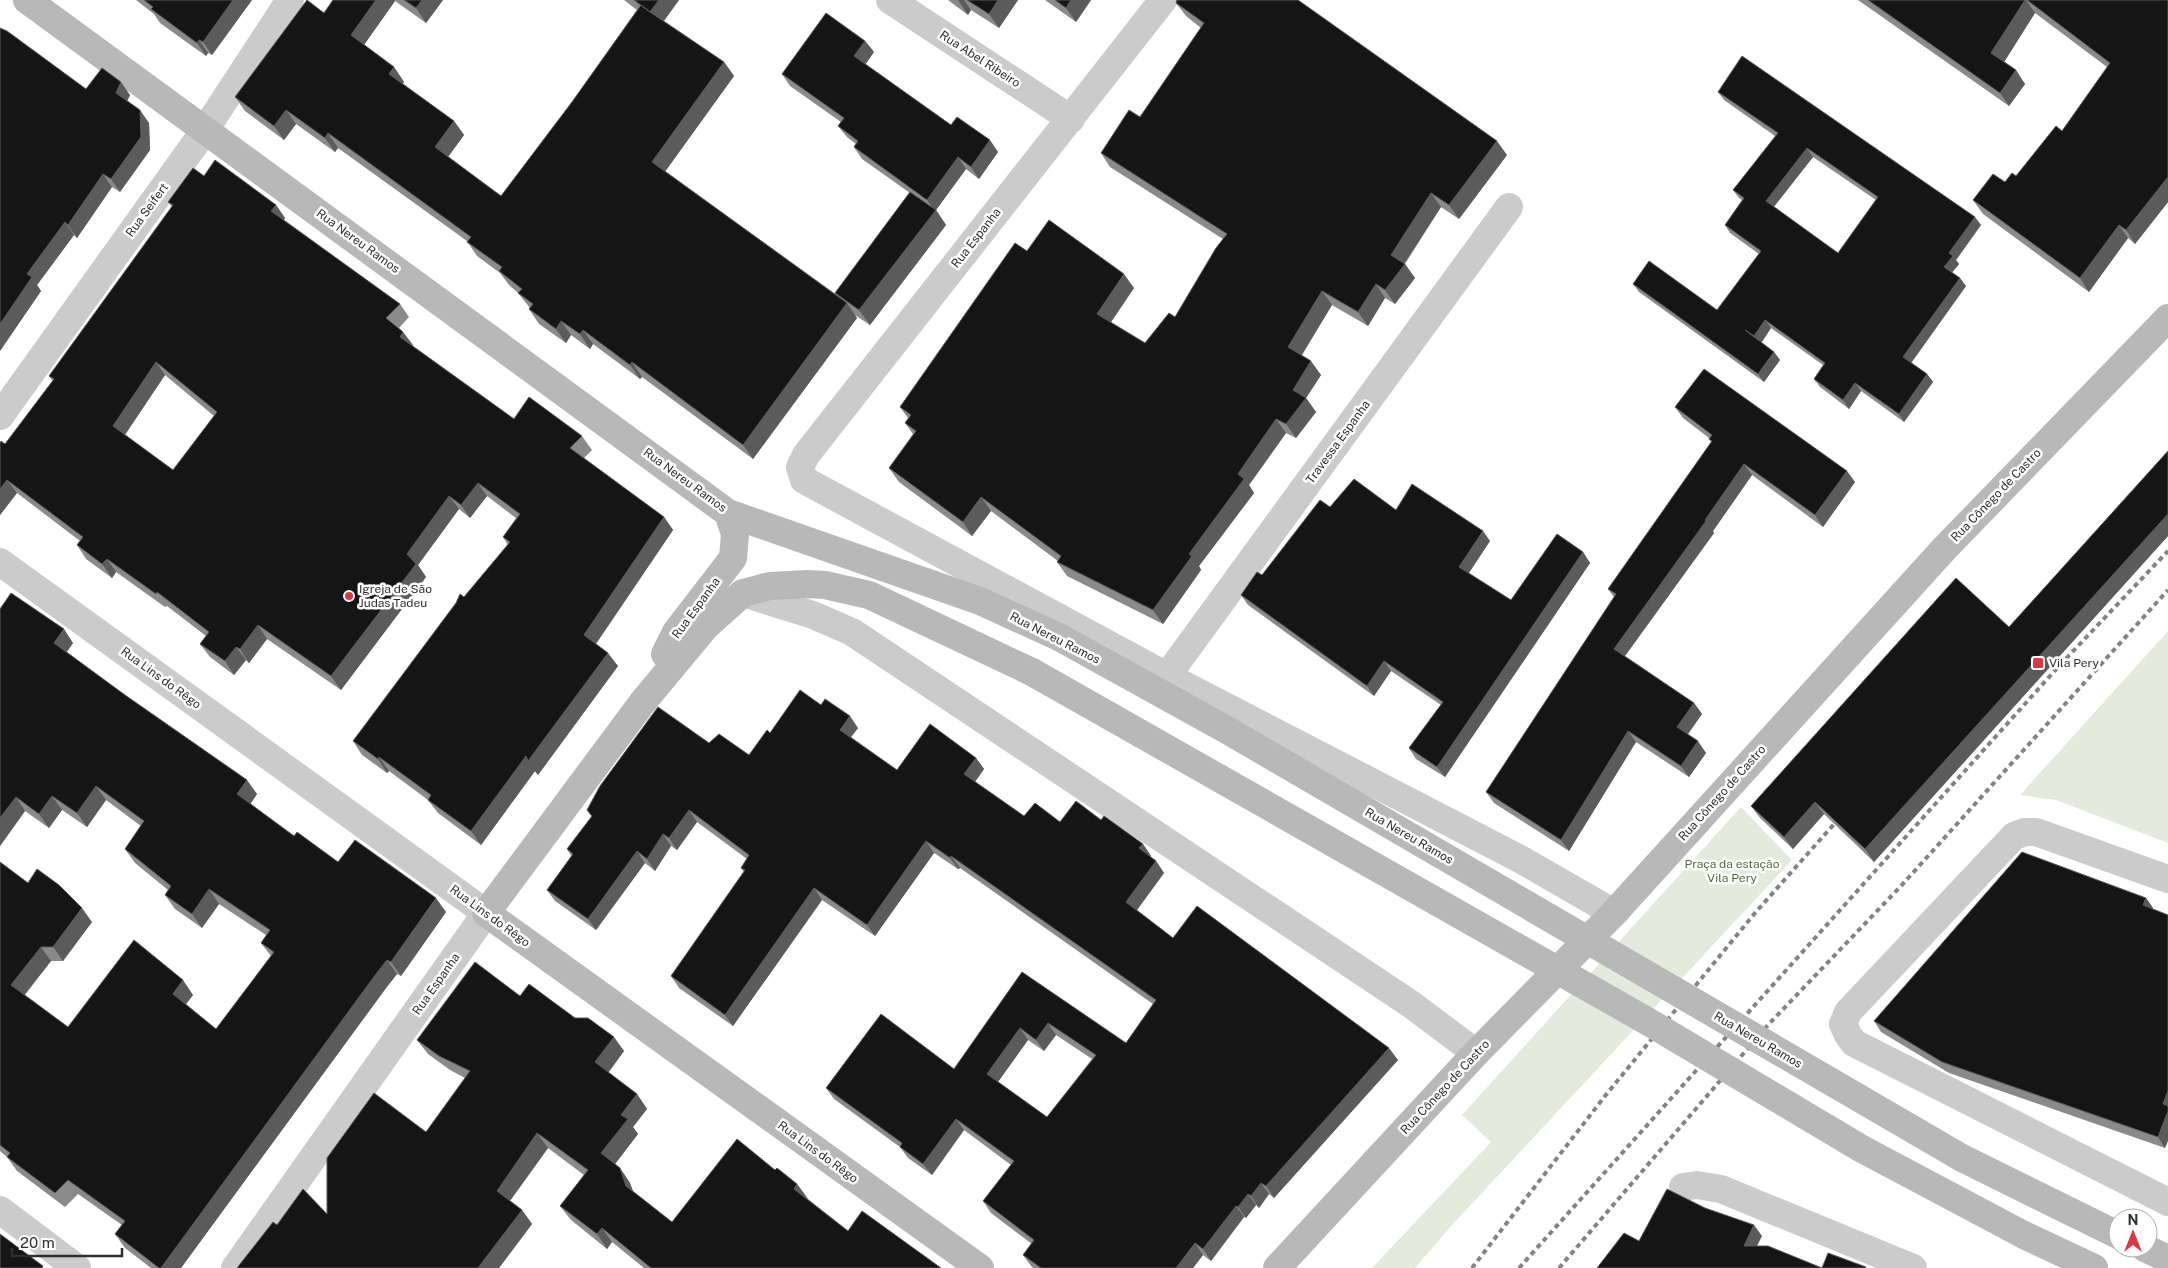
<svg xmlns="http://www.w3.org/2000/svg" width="2168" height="1268" font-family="'Public Sans',sans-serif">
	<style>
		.green { fill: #e4ebdc }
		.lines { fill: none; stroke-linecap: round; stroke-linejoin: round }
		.street { stroke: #cbcbcb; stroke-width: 28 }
		.secondary { stroke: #b8b8b8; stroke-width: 28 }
		.rail { stroke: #838383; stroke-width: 4; stroke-dasharray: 5 4; stroke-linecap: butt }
		.secondary-bridge { stroke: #b8b8b8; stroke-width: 28 }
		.wall { fill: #8a8a8a; fill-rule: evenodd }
		.shaded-wall { fill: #5b5b5b }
		.building { fill: #151515; stroke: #5b5b5b; fill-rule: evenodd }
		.poi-dot { fill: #e03544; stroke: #fff; stroke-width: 2 }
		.labels { text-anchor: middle; stroke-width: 5; stroke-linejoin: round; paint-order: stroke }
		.street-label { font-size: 12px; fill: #2e2e2e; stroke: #fff }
		.poi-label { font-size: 12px; fill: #2e2e2e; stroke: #fff; text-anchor: start }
		.park-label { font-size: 12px; fill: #52683d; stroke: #fff }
	</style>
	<rect width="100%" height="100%" fill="#fff"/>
	<path class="green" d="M2168 631V843L2056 800 2020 795Z
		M1741 807 1792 860 1452 1225 1415 1268H1372L1491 1142 1462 1115Z"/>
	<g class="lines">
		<path class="street" d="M890 0 1071 119
			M1163 0 806 455 800 467 804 480 1167 676 1520 859 1614 913
			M0 416 205 130 290 0
			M0 562 486 913 235 1268
			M743 593 813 615 852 632 1412 1005 1476 1053
			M1167 676 1509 207
			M2168 879 2036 832H2025L2014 836 1848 1012 1843 1024 1848 1035 1854 1043 2168 1202
			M1683 1187 1697 1185 1721 1189 1913 1268
			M0 1210 77 1268"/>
		<path class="secondary" d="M27 0 728 513 980 601 1059 637
			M665 654 676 632 733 558 735 534 728 513
			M2145 1248 2168 1259
			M980 1268 486 913 642 703 706 626 743 593 770 586 807 584 825 585 869 595 1032 672
			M1277 1268 1476 1053 1614 913 1944 549 2168 318"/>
		<path class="rail" d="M1472 1268 1605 1096 1755 913 1843 814
			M1519 1268 2059 666 2168 551
			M1559 1268 1768 1025 1901 886 2168 590"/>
		<path class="secondary-bridge" d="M1059 637 1227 730 1962 1158 2118 1235
			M1032 672 1647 1021 1862 1149 2024 1235 2094 1268"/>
	</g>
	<path class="wall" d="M136 0H252L212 55 208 53 206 56 160 23 154 14Z
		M333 0H443L426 23 395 1 364 45 394 67 404 82 403 84 454 121 464 135 448 157 501 196 572 102 637 10 624 0H679L664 21 724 62 734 76 665 171 838 296 835 293 910 193 862 159 854 147 856 144 847 137 838 126 841 122 790 86 782 74 865 41 874 52 865 64 951 125 998 152 979 179 966 169 936 210 946 225 870 325 855 315 857 318 753 459 642 377 640 379 593 344 590 349 571 335 566 343 539 324 529 309 530 308 518 293 509 285 500 273 477 256 467 241 338 148 335 152 296 124 284 140 245 111 235 97 324 13Z
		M948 0H1018L999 28 971 10 968 15Z
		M1045 0H1091L1076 22Z
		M1858 0H2168V202L2135 244 2128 238 2089 292 1983 214 1973 200 2016 176 2062 131 2107 67 2035 13 2004 62 2025 84 2009 106Z
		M1176 3 1507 155 1459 219 1441 207 1405 264 1415 278 1395 304 1385 298 1368 326 1332 305 1302 355 1321 375 1306 398 1316 412 1296 438 1286 433 1249 485 1254 493 1199 566 1201 570 1163 624 1067 576 1057 562 1058 561 991 511 972 536 899 482 889 468 913 434 905 423 908 418 900 407 1027 251 1134 288 1111 322 1145 343 1175 317 1223 239 1110 167 1101 153 1140 117 1201 28 1186 16Z
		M86 89 130 95 127 101 149 123 150 150 120 192 112 187 77 238 74 235 37 285 41 291 0 351Z
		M1718 92 1981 225 1956 260 1959 264 1952 272 1966 286 1911 363 1927 374 1933 382 1904 422 1861 391 1849 409 1820 387 1814 379 1823 365 1771 328 1761 342 1774 352 1780 360 1764 382 1639 292 1633 284 1717 310 1759 254 1730 233 1725 225 1742 200 1739 198 1733 190 1775 136 1724 100ZM1813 157 1876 200 1838 253 1774 207Z
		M204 176 276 205 285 218 284 220 400 304 409 317 399 328 403 332 413 346 514 419 582 436 592 450 584 458 664 517 673 530 596 644 618 666 538 775 535 771 481 845 438 813 428 800 389 771 387 773 362 755 353 741 464 597 508 545 503 537 516 518 487 496 470 518 459 509 418 565 426 577 341 690 267 639 249 663 246 660 234 675 210 657 200 644 206 636 167 606 165 607 116 572 112 578 86 559 77 545 80 541 17 493 0 515V443L5 444 53 381 49 376 172 207 168 202ZM165 375 214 416 173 470 125 435Z
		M1675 407 1855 482 1823 527 1752 475 1713 531 1714 533 1625 656 1694 703 1702 714 1688 734 1706 753 1689 777 1636 742 1569 851 1494 803 1486 792 1614 597 1608 589 1711 442 1709 439V438L1683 418Z
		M2168 451V536L1874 862 1824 814 1793 849 1760 818 1751 806 2009 627Z
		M1330 507 1396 510 1490 541 1469 573 1511 600 1583 552 1590 563 1445 777 1416 759 1409 748 1441 705 1391 671 1374 696 1248 605 1241 595 1262 575Z
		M11 593 73 643 67 652 257 794 250 804 294 836 338 862 446 912 401 976 397 974 386 988 181 1268H151L125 1248 115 1234 122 1225 78 1194 65 1207 17 1171 7 1157 0 1151V862L28 883 92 922 63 961H51L25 995 68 1027 193 995 186 1004 216 1029 271 956 261 943 266 935 219 904 202 928 175 909 165 895 168 890 135 863 125 849 141 826 106 800 87 827 62 810 49 828 25 811 0 846Z
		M821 705 858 728 851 737 897 770 976 758 984 769 975 782 1024 816 1060 822 1101 820 1143 844 1151 856H1150L1156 861 1164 873 1137 910 1173 938 1398 1060 1274 1198 1269 1194 1259 1208 1256 1205 1246 1218 1244 1217 1211 1261 1203 1255 1193 1268H1033L1031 1266 1023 1255 1032 1244 991 1213 983 1201 1011 1165 964 1130 932 1175 908 1158 900 1147 834 1099 826 1088 954 1069 1022 972 1126 1043 1153 1004 960 868 958 869 934 853 875 936 822 900 733 1026 679 988 671 976 744 872 741 868 747 859 697 822 677 850 671 846 655 871 645 863 596 930 555 901 547 890 572 857 567 849 592 817 587 810 709 743 749 755 770 733ZM1056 1035 1092 1059 1047 1117 998 1082 1028 1040 1044 1051Z
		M2146 898 2153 908 2165 1148 1949 1073 1881 1032 1874 1021Z
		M520 996 575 1018 624 1051 608 1073 637 1094 647 1109 633 1127 638 1134 615 1164 620 1168 630 1183 633 1191 672 1222 775 1170 797 1184 808 1199 848 1231 941 1268H644L612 1242 607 1249 571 1220 560 1206 584 1175 548 1148 510 1201 522 1210 532 1224 499 1268H237L277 1225 327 1214 426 1132 465 1078 450 1070 428 1054 417 1040Z"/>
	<path class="shaded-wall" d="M233 0H252L212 55 203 42Z
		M376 0H394L395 1 361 49 351 35Z
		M422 0H443L426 23 416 8Z
		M659 0H679L660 26 650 12Z
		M958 0H964L971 10 968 15Z
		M998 0H1018L999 28 989 14Z
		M1071 0H1091L1076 22 1066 8Z
		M2025 0H2026L2035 13 2001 67 1991 53Z
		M199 40 208 53 206 56 197 43Z
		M865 41 874 52 863 68 854 56Z
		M724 62 734 76 662 176 652 162Z
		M394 67 404 82 399 89 389 74Z
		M2016 70 2025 84 2009 106 2000 93Z
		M121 82 130 95 125 106 116 93Z
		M140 110 149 123 150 150 120 192 111 179Z
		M286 110 296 124 284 140 274 126Z
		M454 121 464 135 445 161 435 147Z
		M328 133 338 148 335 152 325 138Z
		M990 140 998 152 979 179 971 167Z
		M1497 141 1507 155 1459 219 1449 205Z
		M1807 148 1813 157 1772 209 1766 201Z
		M958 157 966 169 936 210 946 225 870 325 859 310 935 211 927 200Z
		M103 174 112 187 77 238 68 225Z
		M2168 177V202L2135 244 2126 230Z
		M1431 193 1441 207 1402 267 1405 264 1415 278 1395 304 1385 290 1391 255Z
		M276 205 285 218 281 224 271 211Z
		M1975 217 1981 225 1956 260 1959 264 1950 275 1944 267 1949 253Z
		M65 222 74 235 37 285 41 291 0 351V324L27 274Z
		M2119 225 2128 238 2089 292 2080 278Z
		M1124 274 1134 288 1107 328 1097 314Z
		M1960 278 1966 286 1909 366 1903 357Z
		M1376 284 1385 298 1368 326 1358 312Z
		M1322 291 1332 305 1298 361 1288 347Z
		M847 303 857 318 753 459 743 445Z
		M1765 320 1771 328 1760 345 1754 336Z
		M561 321 571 335 566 343 556 329Z
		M583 330 593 344 590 349 580 334Z
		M403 332 413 345 409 350 400 337Z
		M1774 352 1780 360 1764 382 1758 374Z
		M1311 361 1321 375 1306 398 1316 412 1296 438 1286 424 1293 390Z
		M156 362 165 375 122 439 113 426Z
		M632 362 642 377 640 379 630 365Z
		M1927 374 1933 382 1904 422 1899 414Z
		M1855 383 1861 391 1849 409 1843 400Z
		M1276 419 1286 433 1249 485 1254 493 1199 566 1201 570 1163 624 1153 610 1238 474Z
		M1744 464 1752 475 1713 531 1714 533 1622 660 1614 649Z
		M1847 471 1855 482 1823 527 1815 515Z
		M7 480 17 493 0 515V489Z
		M478 483 487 496 470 518 461 505Z
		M449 496 459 509 418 565 426 577 341 690 331 676 407 554Z
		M981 497 991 511 972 536 963 522Z
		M2168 514V536L1874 862 1865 849Z
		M664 517 673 530 593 648 584 635Z
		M1483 531 1490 541 1466 577 1459 567Z
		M1583 552 1590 563 1445 777 1437 767Z
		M107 559 116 572 112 578 102 564Z
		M258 625 267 639 249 663 240 649Z
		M64 629 73 643 63 657 54 643Z
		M236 647 246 660 234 675 225 661Z
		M608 653 618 666 538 775 535 771 481 845 471 831 526 756Z
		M1384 661 1391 671 1374 696 1367 686Z
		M1694 703 1702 714 1685 738 1677 727Z
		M850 716 858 728 848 741 840 730Z
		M1628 731 1636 742 1569 851 1561 840Z
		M1698 741 1706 753 1689 777 1681 766Z
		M379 757 389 771 387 773 378 759Z
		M976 758 984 769 972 786 964 774Z
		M247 780 257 794 247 809 237 794Z
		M96 786 106 800 87 827 77 813Z
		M52 796 62 810 49 828 39 814Z
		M16 797 25 811 0 846V818Z
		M1815 802 1824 814 1793 849 1784 837Z
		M689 810 697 822 677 850 669 838Z
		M663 834 671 846 655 871 647 859Z
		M926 841 934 853 875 936 867 925Z
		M1143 844 1151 856 1147 860 1139 848Z
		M637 851 645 863 596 930 588 919Z
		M951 856 960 868 958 869 950 858Z
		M1156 861 1164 873 1134 914 1126 902Z
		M814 888 822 900 733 1026 725 1015Z
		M209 889 219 904 202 928 192 914Z
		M436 898 446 912 401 976 391 962Z
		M2146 898 2153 908 2150 916 2143 905Z
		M82 908 92 922 63 961 53 947Z
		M41 947 51 961 21 999 11 985Z
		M387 960 397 974 386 988 181 1268H161L376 974Z
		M183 980 193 995 183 1008 173 994Z
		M1048 1023 1056 1035 1044 1051 1036 1040Z
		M1020 1028 1028 1040 995 1086 987 1074Z
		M614 1037 624 1051 605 1077 595 1062Z
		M1389 1048 1398 1060 1274 1198 1266 1186Z
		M2168 1091V1141L2165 1148 2158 1137 2163 1104Z
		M637 1094 647 1109 633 1127 638 1134 612 1168 601 1153 621 1115Z
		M956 1119 964 1130 932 1175 923 1164Z
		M537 1133 548 1148 507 1205 497 1191Z
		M620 1168 630 1183 636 1200 626 1186Z
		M1261 1183 1269 1194 1259 1208 1251 1196Z
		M797 1184 808 1199 794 1189Z
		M1248 1194 1256 1205 1246 1218 1238 1207Z
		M1236 1206 1244 1217 1211 1261 1203 1249Z
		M522 1210 532 1224 499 1268H478Z
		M1754 1225 1762 1236 1752 1256 1744 1246Z
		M602 1228 612 1242 607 1249 597 1234Z
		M1195 1243 1203 1255 1193 1268H1176Z"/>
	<path class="building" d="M144 0H233L203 42 199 40 197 43 151 9 153 7Z
		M307 0 324 13 333 0H376L351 35 394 67 389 74 454 121 435 147 501 196 572 102 641 5 650 12 634 0H659L650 12 724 62 652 162 847 303 743 445 632 362 630 365 583 330 580 334 561 321 556 329 529 309 533 304 518 293 522 289 499 271 502 267 467 242 471 237 328 133 325 138 286 110 274 126 235 97Z
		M404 0H422L416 8Z
		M967 0H998L989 14Z
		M1055 0H1071L1066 8Z
		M1177 0H1298L1497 141 1449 205 1431 193 1391 255 1405 264 1385 290 1376 284 1358 312 1322 291 1288 347 1311 361 1293 390 1306 398 1286 424 1276 419 1238 474 1244 479 1189 554 1192 556 1153 610 1057 562 1061 556 981 497 963 522 889 468 916 431 905 423 911 415 900 407 1015 243 1027 251 1049 220 1124 274 1097 314 1145 343 1169 313 1175 317 1216 248 1227 234 1101 153 1129 110 1140 117 1204 23 1176 3Z
		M1868 0H2025L1991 53 2016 70 2000 93Z
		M2027 0H2168V177L2126 230 2119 225 2080 278 1973 200 1993 174 2005 182 2012 173 2016 176 2056 126 2062 131 2110 63Z
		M826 13 865 41 854 56 951 125 957 117 990 140 971 167 958 157 927 200 854 147 858 141 838 126 844 118 782 74Z
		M0 28 7 31 86 89 102 68 121 82 116 93 140 110 141 137 111 179 103 174 68 225 65 222 27 274 32 277 0 324Z
		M1742 56 1975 217 1949 253 1953 256 1944 267 1960 278 1903 357 1927 374 1899 414 1855 383 1843 400 1814 379 1825 363 1765 320 1754 336 1745 330 1774 352 1758 374 1633 284 1649 261 1717 310 1761 251 1725 225 1744 198 1733 190 1778 133 1718 92ZM1807 148 1878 197 1838 253 1766 201Z
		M215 160 276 205 271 211 400 304 386 318 403 332 400 337 514 419 529 397 582 436 570 448 664 517 584 635 608 653 528 761 526 756 471 831 428 800 431 795 379 757 378 759 353 741 456 603 460 594 464 597 510 542 503 537 520 514 478 483 461 505 449 496 407 554 416 564 331 676 258 625 240 649 236 647 225 661 200 644 209 632 157 592 156 594 107 559 102 564 77 545 83 537 7 480 0 489V443L1 441 5 444 54 379 49 376 173 205 168 202 193 168 204 176ZM156 362 217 412 173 470 113 426Z
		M910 192 936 210 859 310 835 293Z
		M1704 369 1847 471 1815 515 1744 464 1705 520 1706 521 1614 649 1694 703 1677 727 1698 741 1681 766 1628 731 1561 840 1486 792 1616 594 1608 589 1712 441 1709 439 1712 435 1675 407Z
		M2168 451V514L1865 849 1815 802 1784 837 1751 806 1956 578 2009 627Z
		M1354 479 1396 510 1412 484 1483 531 1459 567 1511 600 1557 534 1583 552 1437 767 1409 748 1443 702 1384 661 1367 686 1241 595 1257 572 1262 575 1320 500 1330 507Z
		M11 593 64 629 54 643 125 695 247 780 237 794 294 836 297 832 338 862 355 840 436 898 391 962 387 960 376 974 161 1268H159L115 1234 125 1221 68 1180 55 1193 7 1157 10 1153 0 1145V862L28 883 37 869 59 885 82 908 53 947H41L11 985 68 1027 134 940 183 980 173 994 216 1029 274 952 261 943 270 930 209 889 192 914 165 895 171 886 125 849 144 821 96 786 77 813 52 796 39 814 16 797 0 818V609Z
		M800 690 821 705 825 699 850 716 840 730 897 770 930 724 976 758 964 774 1024 816 1035 803 1060 822 1076 801 1101 820 1104 816 1143 844 1139 848 1156 861 1126 902 1173 938 1197 906 1389 1048 1266 1186 1261 1183 1251 1196 1248 1194 1238 1207 1236 1206 1203 1249 1195 1243 1176 1268H1041L1023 1255 1034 1240 983 1201 1014 1161 956 1119 923 1164 900 1147 902 1143 826 1088 881 1014 954 1069 1022 972 1126 1043 1156 1000 951 856 950 858 926 841 867 925 814 888 725 1015 671 976 745 870 741 868 749 855 689 810 669 838 663 834 647 859 637 851 588 919 547 890 573 854 567 849 592 816 587 810 600 786 658 707 709 743 719 734 749 755 767 730 770 733ZM1048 1023 1096 1055 1047 1117 987 1074 1020 1028 1036 1040Z
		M2022 852 2146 898 2143 905 2168 915V1091L2163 1104 2168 1106V1111L2158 1137 1942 1062 1874 1021Z
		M475 962 520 996 529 984 575 1018H588L614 1037 595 1062 637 1094 621 1115 628 1119 601 1153 620 1168 626 1186 672 1222 737 1139 775 1170 777 1168 797 1184 794 1189 848 1231 862 1211 941 1268H651L602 1228 597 1234 560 1206 588 1170 537 1133 497 1191 522 1210 478 1268H237L273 1222 277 1225 303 1189 327 1214V1158L374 1093 426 1132 470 1071 439 1056 417 1040Z
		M1667 1189 1705 1208 1754 1225 1744 1246H1768L1822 1268H1597L1624 1233 1639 1241Z
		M0 1234 43 1266 42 1268H0Z
		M1828 1253 1866 1267 1865 1268H1822Z"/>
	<g class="poi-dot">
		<circle cx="349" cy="596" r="5"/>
		<rect x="2032" y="657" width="12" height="12" rx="2.5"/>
	</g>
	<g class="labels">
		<g class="street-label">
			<text transform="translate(980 59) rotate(33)" y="4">Rua Abel Ribeiro</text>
			<text transform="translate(147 210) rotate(-54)" y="4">Rua Seifert</text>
			<text transform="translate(976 238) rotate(-52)" y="4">Rua Espanha</text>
			<text transform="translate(358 241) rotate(36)" y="4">Rua Nereu Ramos</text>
			<text transform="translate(1338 442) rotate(-54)" y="4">Travessa Espanha</text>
			<text transform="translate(685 480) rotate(36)" y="4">Rua Nereu Ramos</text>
			<text transform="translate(1996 495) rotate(-46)" y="4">Rua Cônego de Castro</text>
			<text transform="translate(696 608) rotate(-54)" y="4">Rua Espanha</text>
			<text transform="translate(1055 638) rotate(27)" y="4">Rua Nereu Ramos</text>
			<text transform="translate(161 678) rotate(36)" y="4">Rua Lins do Rêgo</text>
			<text transform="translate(1722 793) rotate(-48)" y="4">Rua Cônego de Castro</text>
			<text transform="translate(1409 836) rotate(30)" y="4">Rua Nereu Ramos</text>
			<text transform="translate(490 916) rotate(36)" y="4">Rua Lins do Rêgo</text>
			<text transform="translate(436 984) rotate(-55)" y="4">Rua Espanha</text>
			<text transform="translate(1758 1040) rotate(30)" y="4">Rua Nereu Ramos</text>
			<text transform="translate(1445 1087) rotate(-47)" y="4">Rua Cônego de Castro</text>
			<text transform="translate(818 1152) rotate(36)" y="4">Rua Lins do Rêgo</text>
		</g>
		<g class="poi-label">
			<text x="359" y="593">Igreja de São<tspan x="359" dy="14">Judas Tadeu</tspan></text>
			<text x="2049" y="667">Vila Pery</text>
		</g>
		<g class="park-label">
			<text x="1732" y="868">Praça da estação<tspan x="1732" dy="14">Vila Pery</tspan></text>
		</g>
	</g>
	<g transform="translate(2133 1233)"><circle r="24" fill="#ffffff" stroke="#ababab"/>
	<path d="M0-4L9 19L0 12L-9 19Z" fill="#e03544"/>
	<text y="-8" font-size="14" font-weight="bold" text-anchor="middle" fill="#2e2e2e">N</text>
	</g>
	<path d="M12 1248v8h110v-8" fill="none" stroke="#2e2e2e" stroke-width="2.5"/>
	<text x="20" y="1248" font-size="15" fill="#2e2e2e" stroke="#ffffff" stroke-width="4" paint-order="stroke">20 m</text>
</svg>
